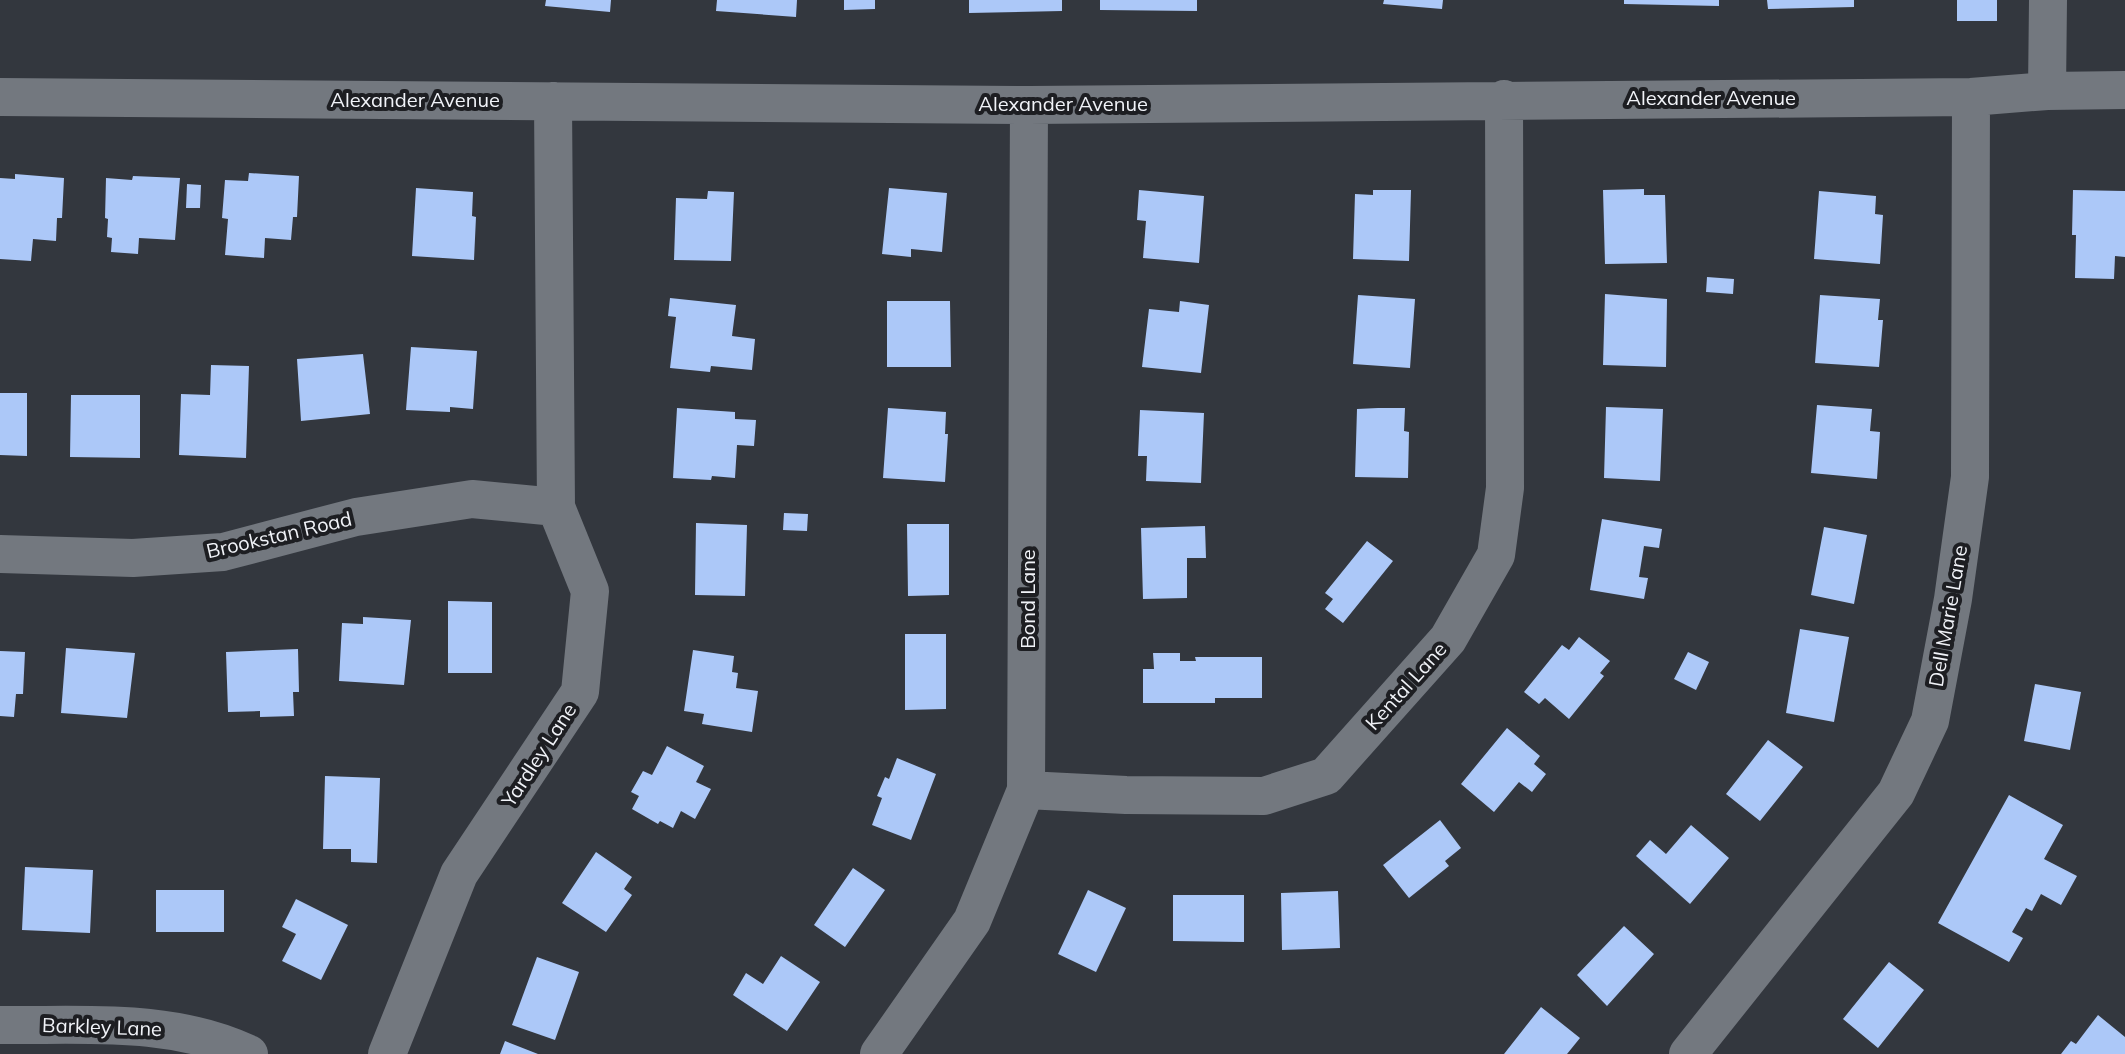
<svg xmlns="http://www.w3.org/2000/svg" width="2125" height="1054" font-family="Mulish,sans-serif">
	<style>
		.building { fill: #acc8f8 }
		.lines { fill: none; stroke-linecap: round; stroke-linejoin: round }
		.minor { stroke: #73787f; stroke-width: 38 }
		.labels { text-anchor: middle; stroke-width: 8; stroke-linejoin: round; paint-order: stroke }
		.street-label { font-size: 20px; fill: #f1f3f8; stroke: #1d1e22 }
	</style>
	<rect width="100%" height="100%" fill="#33373e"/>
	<path class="building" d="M546 0H611L610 12 545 6Z
		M717 0H797L796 17 716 11Z
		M844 0H875V9L844 10Z
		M969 0H1062V11L969 13Z
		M1100 0H1197V11L1100 10Z
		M1384 0H1443L1442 9 1383 4Z
		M1624 0H1719V6L1624 4Z
		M1767 0H1854V7L1768 9Z
		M1957 0H1997V21H1957Z
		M249 173 299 176 297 217H293L291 240 265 238 264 258 225 255 228 219 222 218 225 180 248 181Z
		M15 174 64 178 62 218H57L56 241 33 239 31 261 0 259V178L15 179Z
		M133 176 180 178 175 240 139 238 138 254 111 252 112 238 107 237 108 219 105 218 106 178 132 180Z
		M187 184 201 185 200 208H186Z
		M416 188 473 192 472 216 476 217 474 260 412 256Z
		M889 188 947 193 942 252 911 249V257L882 254Z
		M1644 189V195H1665L1667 263 1605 264 1603 190Z
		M1139 190 1204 196 1199 263 1143 258 1146 221 1137 220Z
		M1373 190H1411L1409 261 1353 259 1355 194 1373 195Z
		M2073 190 2125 191V257L2115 256 2114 279 2075 278 2076 235H2072Z
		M708 191 734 192 731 261 674 260 676 198 707 199Z
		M1819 191 1876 196 1875 214 1883 215 1880 264 1814 259Z
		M1707 277 1734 279 1733 294 1706 292Z
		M1605 294 1667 299 1666 367 1603 365Z
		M1358 295 1415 299 1410 368 1353 364Z
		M1820 295 1880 299 1878 320H1883L1879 367 1815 363Z
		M670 298 736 305 732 336 755 339 752 370 711 366 710 372 670 368 676 317 668 316Z
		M887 301H950L951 367H887Z
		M1180 301 1209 305 1201 373 1142 367 1149 309 1179 312Z
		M411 347 477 351 473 409 450 407V412L406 410Z
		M363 354 370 414 301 421 297 359Z
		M211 365 249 366 246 458 179 455 181 394 210 395Z
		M0 393H27V456L0 455Z
		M71 395H140V458L70 457Z
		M1817 405 1872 409 1870 431 1880 432 1877 479 1811 473Z
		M1606 407 1663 409 1660 481 1604 478Z
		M677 408 735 412V419L756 420 754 446 737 445 735 478 712 476 711 480 673 478Z
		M888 408 946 412 945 434H948L945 482 883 478Z
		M1378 408H1405L1404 431 1409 432 1408 478 1355 477 1357 409Z
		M1140 410 1204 413 1201 483 1146 481 1147 456H1138Z
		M784 513 808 514 807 531 783 530Z
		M1602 519 1662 529 1659 548 1644 546 1639 577 1648 578 1644 599 1590 590Z
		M696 523 747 525 745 596 695 595Z
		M907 524H949V595L908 596Z
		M1205 526 1206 558H1187V598L1143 599 1141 528Z
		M1824 527 1867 535 1854 604 1811 595Z
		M1367 541 1393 561 1343 623 1325 609 1333 599 1325 593Z
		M448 601 492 602V673H448Z
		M363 617 411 620 404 685 339 681 342 623 363 624Z
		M1800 629 1849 637 1834 722 1786 713Z
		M905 634H946V709L905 710Z
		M1579 637 1610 661 1600 673 1604 676 1569 719 1545 698 1539 704 1524 692 1562 645 1569 650Z
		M66 648 135 653 127 718 61 713Z
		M298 649 299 692H293L294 716 260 717V711L228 712 226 652Z
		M693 650 734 656 732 672 738 673 736 688 758 691 752 732 702 724 704 714 684 711Z
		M0 651 25 652 23 694H16L14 717 0 716Z
		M1688 652 1709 662 1696 690 1674 679Z
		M1153 653H1180V661H1196L1195 657H1262V698H1215V703H1143V669H1154Z
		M2035 684 2081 692 2070 750 2024 741Z
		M1507 728 1540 756 1534 764 1546 774 1532 792 1519 782 1494 812 1461 784Z
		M1768 740 1803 767 1760 821 1726 794Z
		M667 746 704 766 696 782 711 789 695 819 681 811 673 828 660 821 658 824 632 809 639 796 631 792 643 771 652 775Z
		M897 758 936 774 911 840 872 825 882 798 877 796 885 777 889 779Z
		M325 776 380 778 377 863 351 862V849H323Z
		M2009 795 2063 825 2044 859 2077 876 2061 905 2041 894 2032 911 2026 908 2012 932 2023 938 2009 962 1938 923Z
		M1440 820 1461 848 1445 861 1449 866 1409 898 1383 865Z
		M1691 825 1729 858 1690 904 1636 856 1650 840 1666 854Z
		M596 852 632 877 624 889 632 895 606 932 562 903Z
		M25 867 93 870 90 933 22 930Z
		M853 868 885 890 845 947 814 925Z
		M156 890H224V932H156Z
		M1088 890 1126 908 1096 972 1058 954Z
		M1338 891 1340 948 1282 950 1281 893Z
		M1173 895H1244V942L1173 941Z
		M296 899 348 925 321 980 282 961 296 934 282 927Z
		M1624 926 1654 954 1607 1006 1577 975Z
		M781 956 820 982 787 1031 733 995 746 973 763 984Z
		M537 957 579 972 555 1040 512 1025Z
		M1889 962 1924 990 1878 1048 1843 1019Z
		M1541 1007 1580 1038 1567 1054H1504Z
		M2098 1015 2125 1037V1054H2061L2071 1041 2076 1044Z
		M505 1041 538 1054H500Z"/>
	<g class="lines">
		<path class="minor" d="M2047 91 2048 0
			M0 97 1029 105 1971 97 2047 91 2125 90
			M0 554 133 558 223 552 356 517 472 499 556 507
			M1026 790 1126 795 1264 796 1326 776 1448 639 1496 555 1505 488 1504 99
			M0 1025C84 1026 170 1017 249 1054
			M387 1054 459 874 580 692 590 591 556 507 553 101
			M879 1054 972 921 1026 790 1029 105
			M1688 1054 1896 793 1930 721 1953 599 1970 477 1971 97"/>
	</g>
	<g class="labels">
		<g class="street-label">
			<text x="1711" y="105">Alexander Avenue</text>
			<text x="415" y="107">Alexander Avenue</text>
			<text x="1063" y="111">Alexander Avenue</text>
			<text transform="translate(279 535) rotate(-13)" y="7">Brookstan Road</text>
			<text transform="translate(1028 599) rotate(-90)" y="7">Bond Lane</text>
			<text transform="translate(1948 616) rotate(-80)" y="7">Dell Marie Lane</text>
			<text transform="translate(1406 686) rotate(-48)" y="7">Kental Lane</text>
			<text transform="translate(539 755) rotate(-57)" y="7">Yardley Lane</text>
			<text transform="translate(102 1027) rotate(2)" y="7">Barkley Lane</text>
		</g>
	</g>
</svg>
